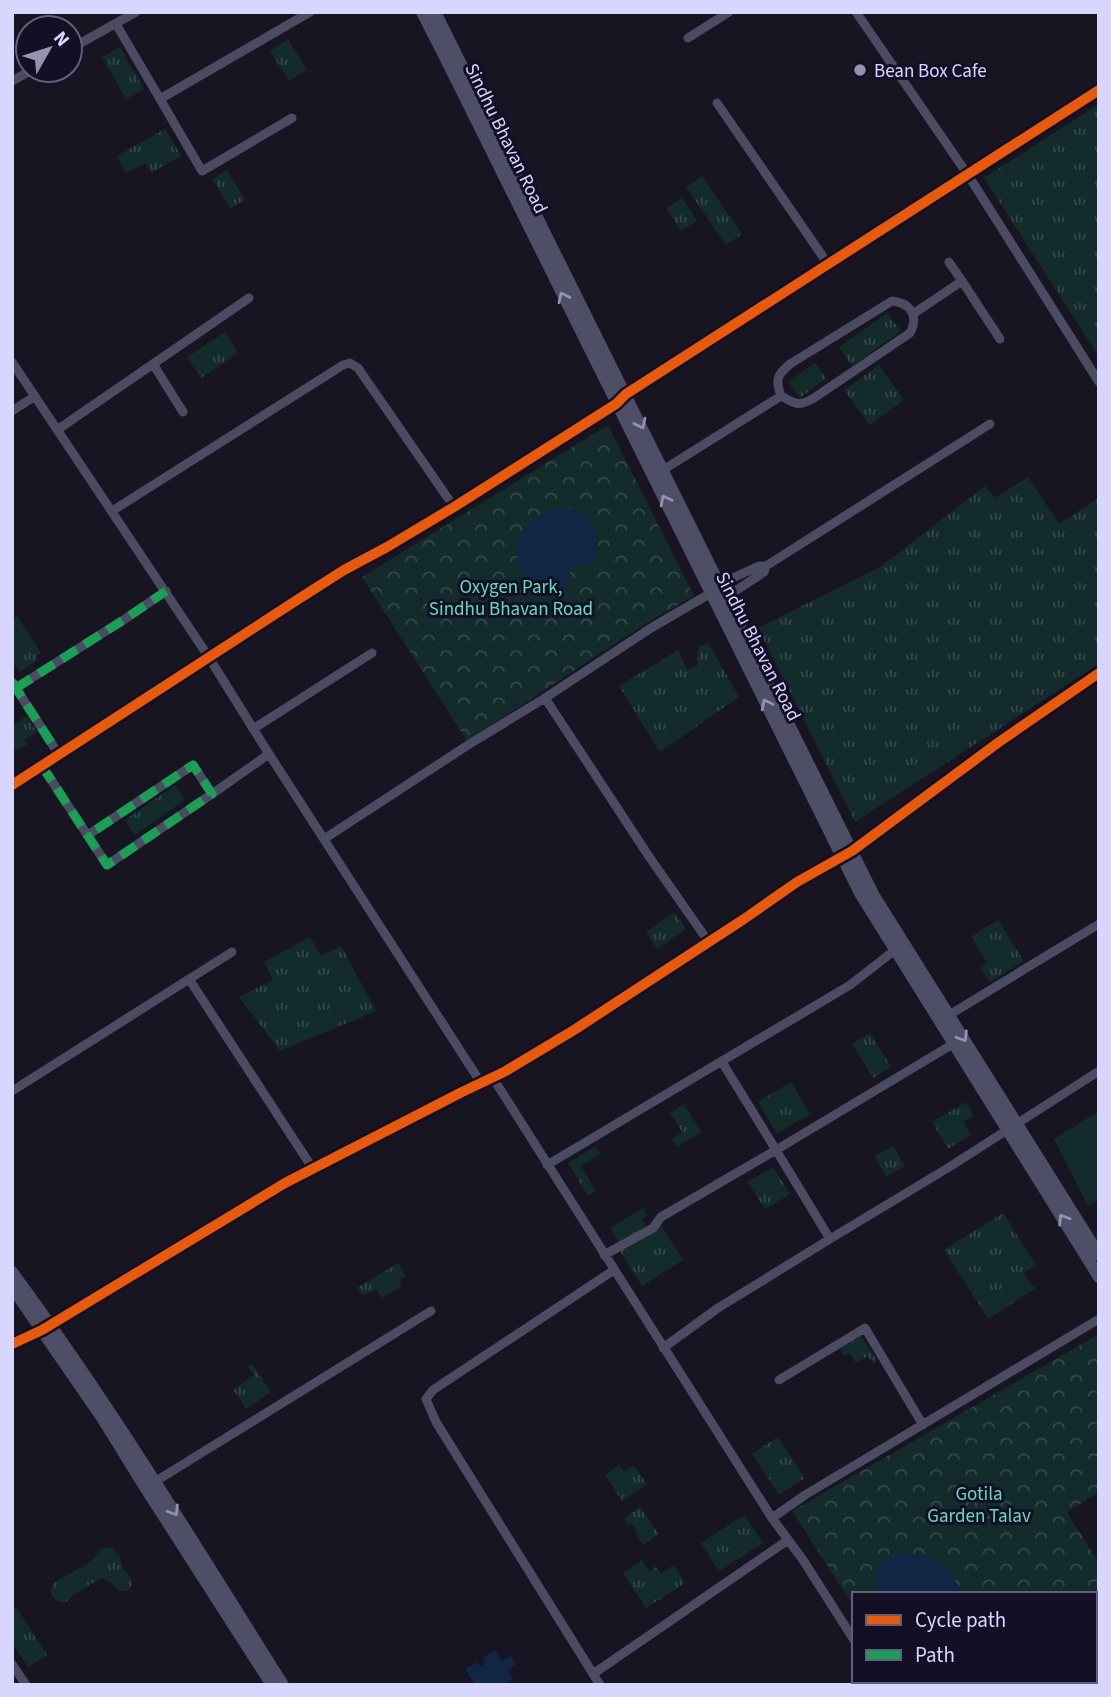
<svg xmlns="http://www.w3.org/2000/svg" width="1111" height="1697" font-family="'Source Sans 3',sans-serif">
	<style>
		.grass { fill: url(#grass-tufts) }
		.park { fill: url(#park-crowns) }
		.pitch { fill: #132b2b }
		.water { fill: #112645 }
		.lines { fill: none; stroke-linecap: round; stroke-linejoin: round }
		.minor { stroke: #4b4b61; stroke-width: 9 }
		.tertiary { stroke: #4b4b61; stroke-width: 10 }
		.secondary { stroke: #4e4e67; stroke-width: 12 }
		.quiet { stroke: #1a9f57; stroke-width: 9; stroke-dasharray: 18 9; stroke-linecap: butt }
		.cycleway-casing { stroke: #131026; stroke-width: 15 }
		.cycleway { stroke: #e8590c; stroke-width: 10 }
		.oneway { stroke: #9492b2 }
		.poi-dot { fill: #9592b0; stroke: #131026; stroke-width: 2.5 }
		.labels { text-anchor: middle; stroke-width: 6; stroke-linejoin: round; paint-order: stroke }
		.poi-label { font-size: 19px; fill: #d9d6fd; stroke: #131026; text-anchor: start }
		.street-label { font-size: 19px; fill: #d9d6fd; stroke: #131026 }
		.park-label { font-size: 19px; fill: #64dbb9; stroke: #131026 }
	</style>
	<defs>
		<pattern id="grass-tufts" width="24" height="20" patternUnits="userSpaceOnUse" patternTransform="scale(1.75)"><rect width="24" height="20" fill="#132b2b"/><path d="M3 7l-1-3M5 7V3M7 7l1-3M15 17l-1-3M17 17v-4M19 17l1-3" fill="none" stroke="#35494b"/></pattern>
		<pattern id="park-crowns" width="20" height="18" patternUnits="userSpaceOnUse" patternTransform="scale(1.75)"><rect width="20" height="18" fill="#132b2b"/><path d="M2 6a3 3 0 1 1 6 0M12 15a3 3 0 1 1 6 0" fill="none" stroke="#35494b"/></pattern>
	</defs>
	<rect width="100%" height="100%" fill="#161521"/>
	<path class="grass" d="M288 39 307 70 289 81 270 51Z
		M120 47 144 89 126 99 102 57Z
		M1099 104V357L984 178Z
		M165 129 181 156 151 173 145 163 126 173 117 156Z
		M227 170 245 200 230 208 212 179Z
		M702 176 742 234 726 245 686 187Z
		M682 198 697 221 681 231 666 208Z
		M887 313 901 331 852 366 839 347Z
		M225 332 238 353 201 378 187 357Z
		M815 363 826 378 800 398 788 382Z
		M879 365 904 400 870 425 844 390Z
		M1028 477 1059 524 1099 498V664L855 822 758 628 880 567 985 486 995 498Z
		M17 616 41 653 36 656 38 660 20 672 12 661V620Z
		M709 644 739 697 660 752 619 686 678 650 687 669 697 666 699 646Z
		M27 716 37 732 25 739 27 744 16 751 12 745V726Z
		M175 785 185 800 135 835 125 820Z
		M674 912 686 929 657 949 646 932Z
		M998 920 1024 961 990 982 980 968 987 963 971 936Z
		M310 937 321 956 341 946 376 1011 280 1051 239 997 273 980 264 962Z
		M870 1033 891 1067 873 1078 852 1044Z
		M791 1082 810 1114 777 1134 758 1102Z
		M966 1102 974 1116 963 1122 971 1135 948 1149 932 1122Z
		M684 1104 701 1132 677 1147 672 1139 682 1132 670 1113Z
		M596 1146 600 1154 581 1166 596 1191 588 1196 568 1163Z
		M893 1146 905 1166 886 1177 875 1156Z
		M773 1167 790 1194 765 1209 748 1182Z
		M643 1208 647 1216 642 1219 646 1226 619 1243 610 1228Z
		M1003 1213 1036 1265 1024 1273 1034 1289 988 1319 944 1250Z
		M659 1222 683 1260 642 1286 618 1248Z
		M398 1263 406 1276 399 1280 402 1286 382 1298 376 1289 363 1296 357 1288Z
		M861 1336 877 1361 873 1364 868 1356 856 1363 850 1353 844 1356 840 1349Z
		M252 1364 271 1392 246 1409 233 1389 254 1375 248 1367Z
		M778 1437 805 1478 779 1495 752 1454Z
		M619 1465 624 1472 634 1465 647 1484 622 1501 605 1475Z
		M640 1507 659 1534 643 1545 636 1535 638 1533 632 1524 629 1525 624 1518Z
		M744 1515 763 1543 719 1571 701 1543Z
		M107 1547 112 1548 120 1556C120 1558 122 1566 122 1567 125 1573 132 1575 132 1582 131 1595 116 1593 112 1583L101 1578 73 1595 68 1601C60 1604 54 1601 51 1592L53 1584C63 1576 87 1566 94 1558 99 1552 98 1549 107 1547Z
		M642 1560 649 1571 656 1567 661 1573 674 1565 685 1583 646 1608 623 1573Z
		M16 1607 47 1655 28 1667 12 1643V1609Z"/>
	<path class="park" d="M608 425 694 596 653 619 467 741 362 577Z
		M1099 1334V1492L1067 1512 1099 1563V1645L1095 1648V1594H854V1607L792 1511Z
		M901 1681H1045L1040 1685H903Z"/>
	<path class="pitch" d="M1099 1111V1199L1088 1206 1054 1139Z"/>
	<path class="water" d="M560 508C581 509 595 519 597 542 597 550 597 556 592 563 587 564 580 564 575 567 561 577 573 598 542 593 535 585 525 578 521 568 508 540 531 511 560 508Z
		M900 1553 925 1555 947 1570 965 1594H878L876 1570 885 1561Z
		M495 1650 502 1661 511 1656 516 1665 508 1670 513 1679 503 1685H475L465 1669 477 1662 480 1666 485 1663 482 1658Z"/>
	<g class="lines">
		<path class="minor" d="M856 12 968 175 1099 382
			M116 24 160 99
			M688 38 729 12
			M70 49 136 12
			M12 81 32 70
			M717 103 828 264
			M292 118 202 171 160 99 310 12
			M949 262 962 281
			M913 314 962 281 1000 339
			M12 362 208 656 269 754 481 1083
			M153 364 183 412
			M12 411 35 396
			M57 430 249 298
			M663 470 781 396C775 379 777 375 790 364L892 301C911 303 919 316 910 333L814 398C799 407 795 404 781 396
			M112 511 343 365 350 363 358 368 454 507
			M720 584 759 566H766L990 424
			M726 597 764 572 766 566
			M12 682 59 755
			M16 688 125 619 166 591
			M545 698 650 858 708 941
			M253 729 372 653
			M42 766 107 865 212 794 193 765 88 835
			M12 785 297 600 344 570 387 547 454 507 616 404 626 394 1099 90
			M212 794 269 754
			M324 839 468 745 545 698 651 628 711 593
			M189 979 313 1169
			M949 1015 1099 924
			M953 1044 776 1150 830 1239 951 1166 1099 1071
			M493 1078 772 1518 803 1560 854 1640
			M12 1091 232 952
			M547 1165 850 985 895 950
			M604 1255 653 1228 661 1217 776 1150 722 1062
			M663 1348 718 1308 830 1239
			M779 1380 865 1328 923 1425
			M156 1481 431 1311
			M772 1518 805 1495 1099 1319
			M12 1664 26 1685
			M593 1674 788 1540
			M880 1681 882 1685
			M600 1685 436 1422 426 1399 433 1390 614 1270"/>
		<path class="tertiary" d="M12 1344 42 1330 285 1183 462 1092 504 1072 574 1030 744 919 797 882 852 851 999 742 1099 673"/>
		<path class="secondary" d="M422 12 448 63 860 893 1099 1277
			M435 12 874 896 1099 1255
			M12 1272C110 1405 195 1545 283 1685
			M12 1287 103 1419 145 1487 272 1685"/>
		<path class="quiet" d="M12 682 59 755
			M16 688 125 619 166 591
			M42 766 107 865 212 794 193 765 88 835"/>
		<g class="cycleway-casing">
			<path id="cycleway" d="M12 785 297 600 344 570 387 547 454 507 616 404 626 394 1099 90
				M12 1344 42 1330 285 1183 462 1092 504 1072 574 1030 744 919 797 882 852 851 999 742 1099 673"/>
		</g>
		<use href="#cycleway" class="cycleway"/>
	</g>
	<defs><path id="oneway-chevron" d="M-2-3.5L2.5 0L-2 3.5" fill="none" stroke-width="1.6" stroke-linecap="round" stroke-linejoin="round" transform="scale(1.75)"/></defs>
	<g class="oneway">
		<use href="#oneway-chevron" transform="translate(563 297) rotate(-116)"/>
		<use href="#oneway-chevron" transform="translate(641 424) rotate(64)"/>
		<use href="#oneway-chevron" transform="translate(665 500) rotate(-117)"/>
		<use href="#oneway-chevron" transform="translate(766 704) rotate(-117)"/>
		<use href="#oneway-chevron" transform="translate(963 1037) rotate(58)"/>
		<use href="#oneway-chevron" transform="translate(1063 1219) rotate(-122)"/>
		<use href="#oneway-chevron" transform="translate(174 1511) rotate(58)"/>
	</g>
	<circle class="poi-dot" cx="860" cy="70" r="7"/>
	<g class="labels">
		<g class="poi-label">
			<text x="874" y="77">Bean Box Cafe</text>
		</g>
		<g class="street-label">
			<text transform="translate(507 138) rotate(64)" y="7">Sindhu Bhavan Road</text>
			<text transform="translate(759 646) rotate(63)" y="7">Sindhu Bhavan Road</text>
		</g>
		<g class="park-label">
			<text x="511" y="593">Oxygen Park,<tspan x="511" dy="22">Sindhu Bhavan Road</tspan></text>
			<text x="979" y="1500">Gotila<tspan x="979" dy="22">Garden Talav</tspan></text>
		</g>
	</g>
	<rect width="1111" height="1697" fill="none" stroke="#d9d6fd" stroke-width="28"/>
	<rect x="852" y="1592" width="245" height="91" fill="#131026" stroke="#625f7c" stroke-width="2"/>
	<rect x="866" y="1615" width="35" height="10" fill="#e8590c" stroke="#625f7c" stroke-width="2"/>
	<text x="915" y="1627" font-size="21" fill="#d9d6fd">Cycle path</text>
	<rect x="866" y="1650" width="35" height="10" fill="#1a9f57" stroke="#625f7c" stroke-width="2"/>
	<text x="915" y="1662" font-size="21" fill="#d9d6fd">Path</text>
	<g transform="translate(49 49) rotate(51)"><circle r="33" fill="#131026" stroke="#625f7c" stroke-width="2"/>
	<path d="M0-5L12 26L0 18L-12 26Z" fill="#9592b0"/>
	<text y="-10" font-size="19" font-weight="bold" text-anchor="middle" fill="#d9d6fd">N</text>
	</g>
</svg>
